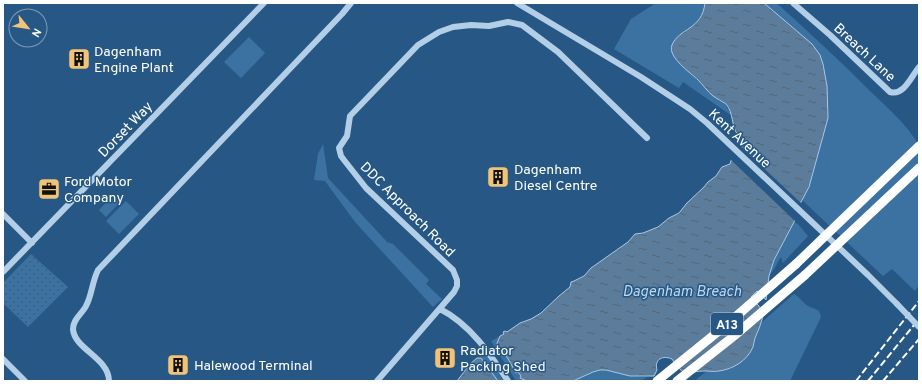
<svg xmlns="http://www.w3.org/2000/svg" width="922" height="384" font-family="Overpass,sans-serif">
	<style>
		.grass { fill: #3c72a1 }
		.park { fill: url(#park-dots) }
		.water { fill: url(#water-ripples); stroke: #a6cae8 }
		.pier { fill: #275885 }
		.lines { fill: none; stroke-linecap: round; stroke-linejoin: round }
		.minor { stroke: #b2cfe7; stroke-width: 6 }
		.highway { stroke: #fff; stroke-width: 9 }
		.rail { stroke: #fff; stroke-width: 2; stroke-dasharray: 7 3; stroke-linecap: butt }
		.minor-bridge { stroke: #b2cfe7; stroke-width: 6 }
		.highway-bridge { stroke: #fff; stroke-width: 9 }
		.labels { text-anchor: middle; stroke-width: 3; stroke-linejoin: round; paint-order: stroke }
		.shield { fill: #275885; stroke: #becdda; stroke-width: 1 }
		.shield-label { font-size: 13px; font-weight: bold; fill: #fff }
		.poi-label { font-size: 14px; fill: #fff; stroke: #275885; text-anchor: start }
		.street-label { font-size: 14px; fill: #fff; stroke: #275885 }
		.water-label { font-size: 15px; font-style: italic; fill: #bdd8ef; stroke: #275885 }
	</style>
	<defs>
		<pattern id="park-dots" width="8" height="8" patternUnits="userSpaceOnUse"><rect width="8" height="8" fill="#3c72a1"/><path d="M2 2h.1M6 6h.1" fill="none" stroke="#465b6e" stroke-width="1.8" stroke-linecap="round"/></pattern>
		<pattern id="water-ripples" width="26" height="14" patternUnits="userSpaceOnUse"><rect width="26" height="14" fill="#5b7c9b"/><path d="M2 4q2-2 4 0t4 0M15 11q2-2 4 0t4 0" fill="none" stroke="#546677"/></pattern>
	</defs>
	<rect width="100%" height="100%" fill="#275885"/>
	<path class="grass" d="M656 3H705L704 11 674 57 709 92 726 105 732 116 683 82 679 88 614 49 631 19Z
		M764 3H776L781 7C812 35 842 63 872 93 889 109 907 125 919 145V285L915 291 892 269 883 276 802 200 809 187 828 118 823 64 820 55 812 44Z
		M249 37 265 53 241 78 224 62Z
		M323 144 328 178 387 242 393 244 429 280 426 284 442 299 433 307 355 222 325 181 314 180 318 154Z
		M114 194 121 201 106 217 99 210Z
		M126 201 139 214 119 234 106 221Z
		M794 222 798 224 808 236 783 263 781 257C776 264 775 270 769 275L774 260Z
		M794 294C801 298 803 304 810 307 813 308 816 309 819 311L821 317 790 381H694L707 371 717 372 753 346 754 340 762 322Z
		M504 334 507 357 516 373 518 371 521 377 520 378 527 381H516L491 341Z
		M483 347 503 381H498L481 358Z
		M600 370H606L630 376 647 377 641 381H573L593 372Z"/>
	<path class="park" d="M31 254 68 287 28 327 3 303V283Z"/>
	<path class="water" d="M705 3H764L812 44 820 55 823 64 827 86 828 118 809 187 801 202 794 222 774 260 769 276 766 300 757 291 751 297 764 312C762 321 759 329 755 338 754 341 754 344 753 347 747 361 733 369 719 371 714 372 710 371 706 371 686 371 685 379 672 359 663 355 654 359 657 370L654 376H630L606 370H600L593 372 573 381H527L520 378 521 376 518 372 516 373 507 357 496 346 500 336 504 334 503 332 505 331 507 332 520 323 531 319 541 313 559 296 570 287 571 282 574 281 584 276 591 268 628 242 635 234 643 233 658 227 669 218 679 213 687 203 704 187 708 182 716 176 722 167 730 164C731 161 738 137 738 135 731 127 734 113 726 104 722 101 717 99 713 96 707 91 703 85 698 80 691 73 667 57 672 45 679 28 702 30 705 3Z
		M477 358H481L498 381H457L470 364Z"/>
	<path class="pier" d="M735 141 802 204 796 222 730 159 733 143Z"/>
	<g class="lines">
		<path class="minor" d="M517 3 641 77 690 109 707 123 868 275 897 304
			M793 3 830 35 890 92C904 96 911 77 919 67
			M3 214 32 243
			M3 272 264 3
			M440 309C470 324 490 354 508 381
			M3 359 25 381
			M109 381C109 358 74 349 73 329 73 319 82 314 86 306 92 295 92 282 98 270L342 14 351 3
			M377 381 454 292 457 286V280L453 270 366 188 344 160 341 156 339 148 347 136 350 116 418 45 439 32 453 27 471 25 489 26 508 22 522 25 558 52 647 138"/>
		<path class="highway" d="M657 381 725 326 796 264
			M677 381 734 336 805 275"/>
		<path class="rail" d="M856 381 919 301
			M868 381 919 319
			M883 381 919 339"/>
		<path class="minor-bridge" d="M897 304 919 327"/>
		<path class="highway-bridge" d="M796 264 919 146
			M805 275 919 168"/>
	</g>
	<defs>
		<g id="building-square" transform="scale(1.15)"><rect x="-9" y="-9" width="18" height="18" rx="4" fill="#f0c378" stroke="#275885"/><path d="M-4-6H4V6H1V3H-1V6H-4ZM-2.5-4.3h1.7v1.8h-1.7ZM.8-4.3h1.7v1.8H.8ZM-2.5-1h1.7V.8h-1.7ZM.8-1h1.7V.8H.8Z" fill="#111"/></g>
		<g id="office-square" transform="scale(1.15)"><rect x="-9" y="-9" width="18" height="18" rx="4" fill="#f0c378" stroke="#275885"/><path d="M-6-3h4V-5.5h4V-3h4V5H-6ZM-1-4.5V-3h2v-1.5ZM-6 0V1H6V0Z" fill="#111"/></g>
	</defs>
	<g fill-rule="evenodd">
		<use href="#building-square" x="79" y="59"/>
		<use href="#building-square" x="498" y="177"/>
		<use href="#office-square" x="49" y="189"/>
		<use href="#building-square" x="445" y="358"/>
		<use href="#building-square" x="178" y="365"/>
	</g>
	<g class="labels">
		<rect class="shield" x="711" y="313" width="32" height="22" rx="3"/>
		<g class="shield-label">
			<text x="727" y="329">A13</text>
		</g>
		<g class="poi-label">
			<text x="94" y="56">Dagenham<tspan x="94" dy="16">Engine Plant</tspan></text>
			<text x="514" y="174">Dagenham<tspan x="514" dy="16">Diesel Centre</tspan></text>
			<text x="64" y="186">Ford Motor<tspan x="64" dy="16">Company</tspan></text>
			<text x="460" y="355">Radiator<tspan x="460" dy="16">Packing Shed</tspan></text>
			<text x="194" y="370">Halewood Terminal</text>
		</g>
		<g class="street-label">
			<text transform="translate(865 52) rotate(43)" y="5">Breach Lane</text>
			<text transform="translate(125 129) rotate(-46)" y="5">Dorset Way</text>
			<text transform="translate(740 138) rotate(43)" y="5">Kent Avenue</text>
			<text transform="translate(408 209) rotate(45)" y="5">DDC Approach Road</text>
		</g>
		<g class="water-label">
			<text x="682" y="296">Dagenham Breach</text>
		</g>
	</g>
	<rect width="922" height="384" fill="none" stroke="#ffffff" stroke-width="8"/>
	<g transform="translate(28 28) rotate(120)"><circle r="19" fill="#275885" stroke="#7d9bb6"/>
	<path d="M0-3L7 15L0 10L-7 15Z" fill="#f0c378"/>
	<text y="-6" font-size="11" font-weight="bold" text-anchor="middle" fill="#ffffff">N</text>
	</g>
</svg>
